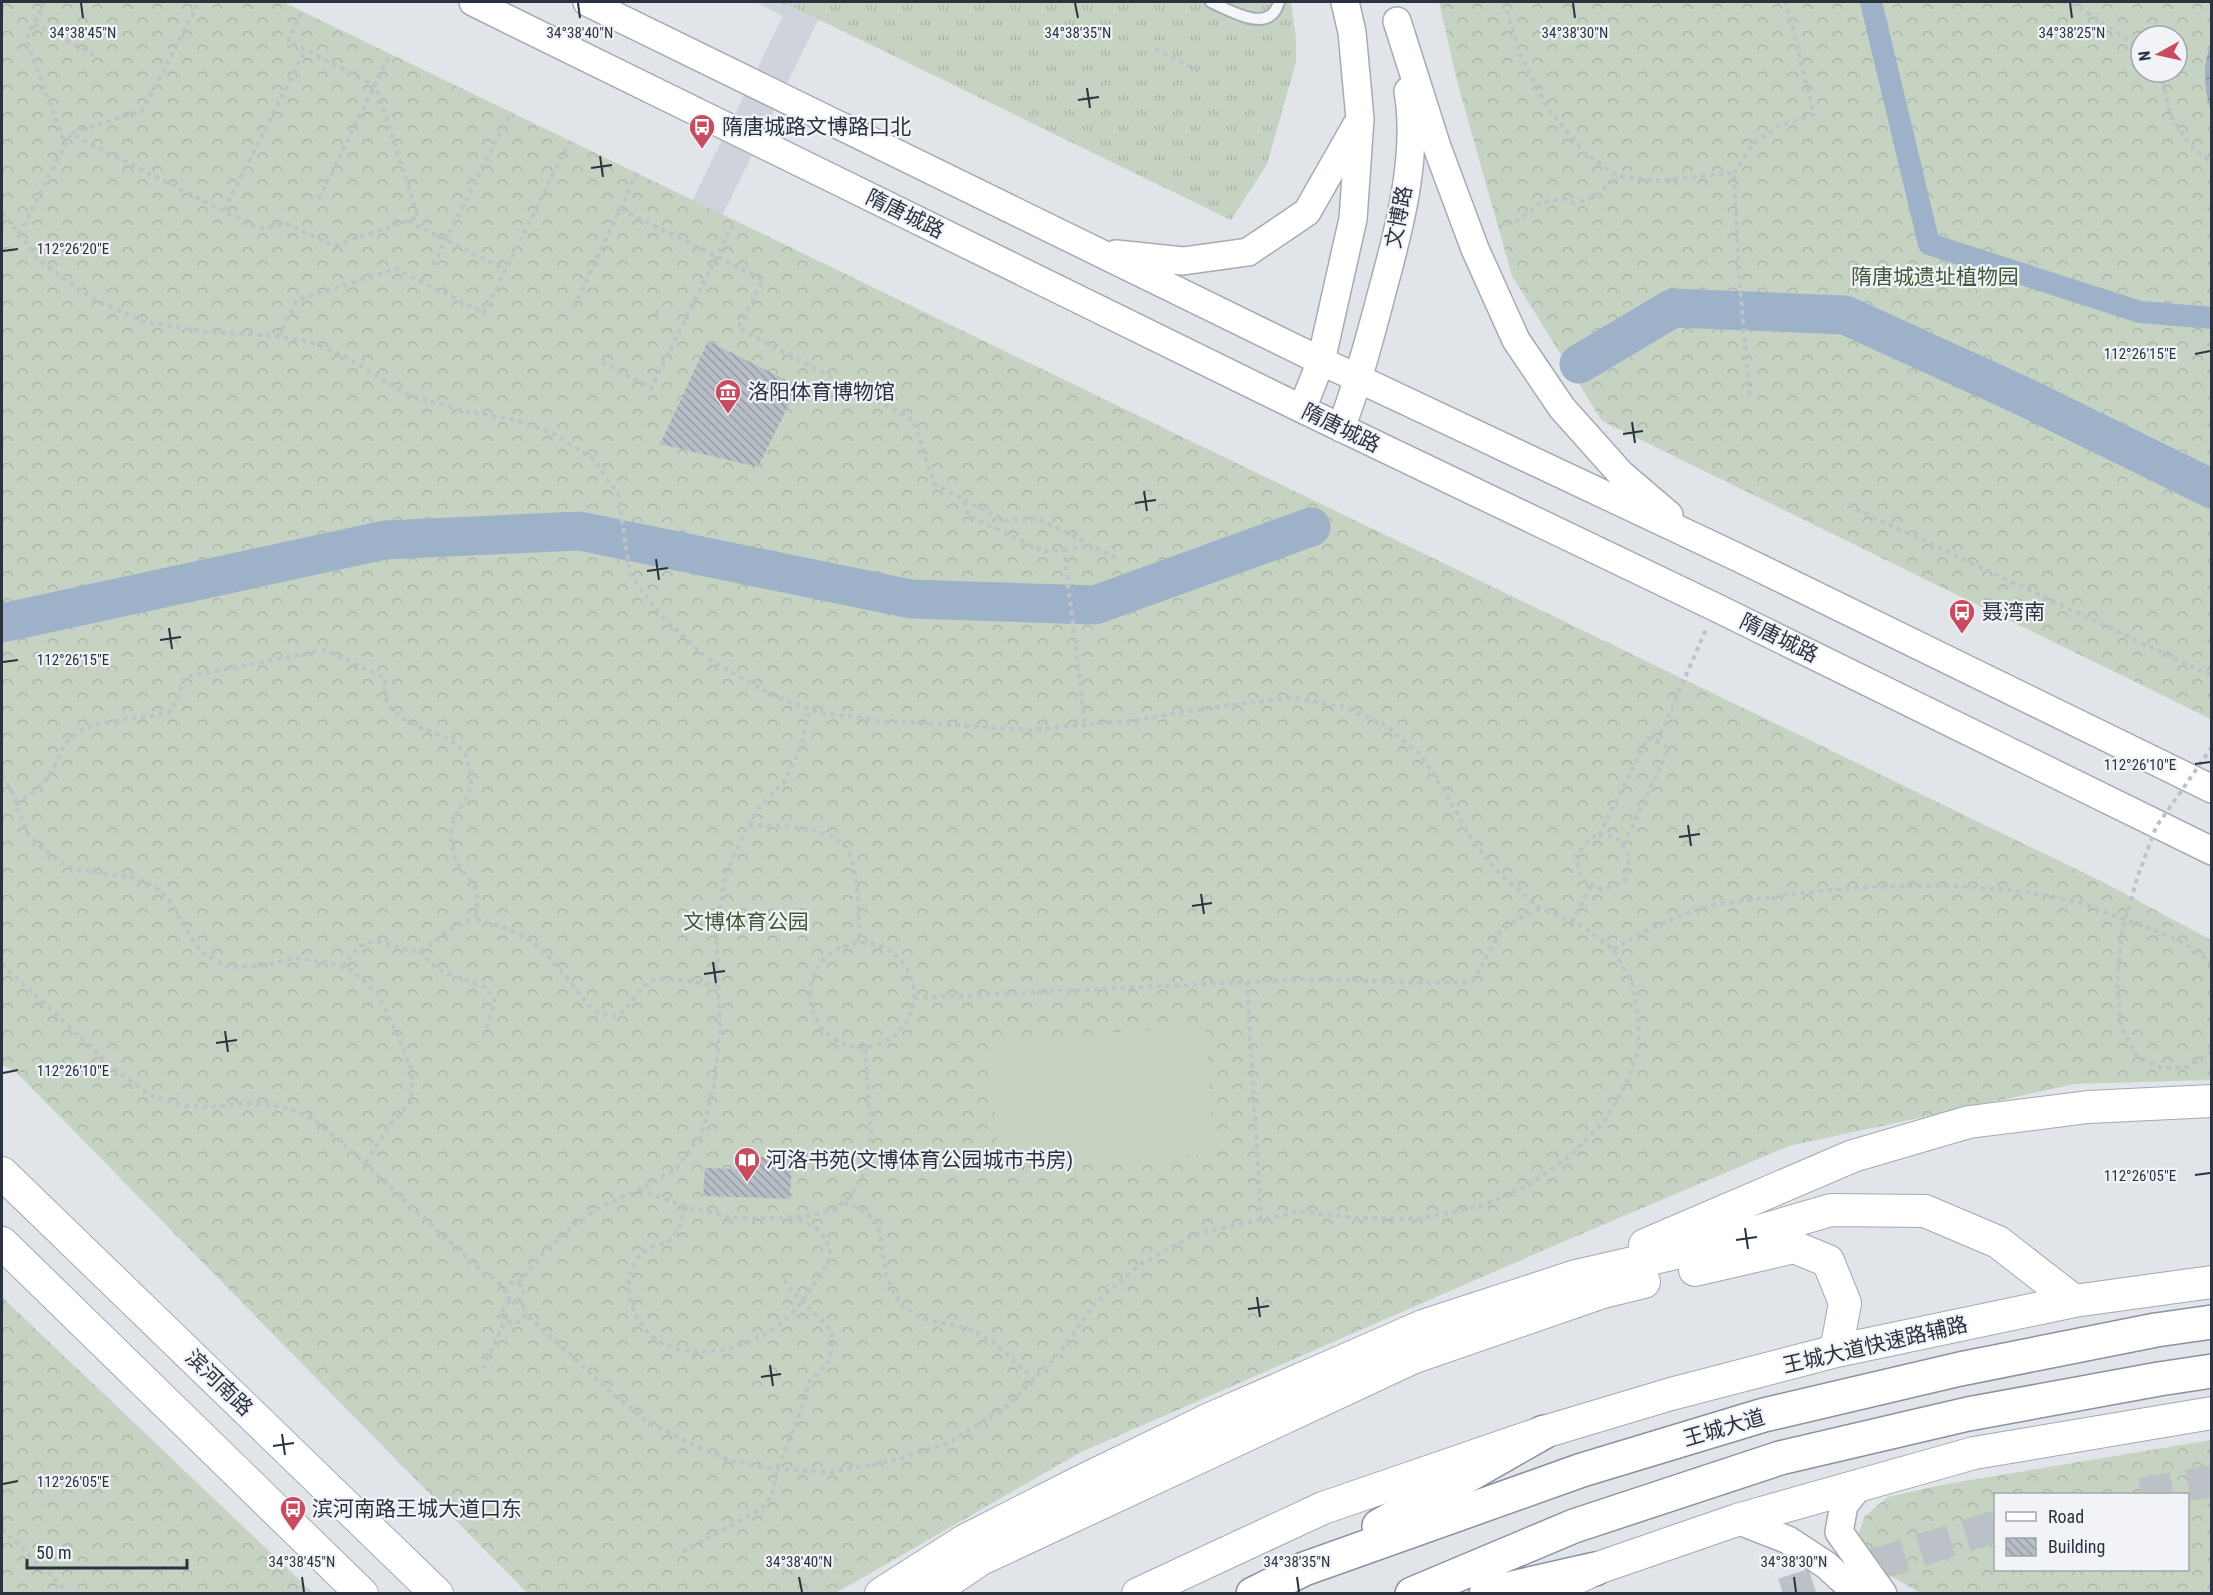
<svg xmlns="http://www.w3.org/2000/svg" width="2213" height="1595" font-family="'Roboto Condensed','Noto Sans SC',sans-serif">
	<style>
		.built { fill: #cfd3db }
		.grass { fill: url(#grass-tufts) }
		.forest { fill: url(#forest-crowns); fill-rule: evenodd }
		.pitch { fill: #c7d3c2 }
		.water { fill: url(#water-ripples) }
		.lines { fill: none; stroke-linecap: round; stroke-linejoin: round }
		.canal { stroke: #9db2c8; stroke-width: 22 }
		.river { stroke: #9db2c8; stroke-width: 39 }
		.building { fill: url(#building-back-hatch) }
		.primary-tunnel { stroke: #bcc0c7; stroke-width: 32; stroke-dasharray: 32 16; stroke-linecap: butt }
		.lane-casing { stroke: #a6abb3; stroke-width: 14 }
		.secondary-casing { stroke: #a6abb3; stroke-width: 30 }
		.primary-casing { stroke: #a1a9b4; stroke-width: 34 }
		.highway-casing { stroke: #89929f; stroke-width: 36 }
		.path { stroke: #bfc2c8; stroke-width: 4; stroke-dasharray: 4.5 4.5; stroke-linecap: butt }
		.lane { stroke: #f4f5f8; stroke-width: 10 }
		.secondary { stroke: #fff; stroke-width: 27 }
		.primary { stroke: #fff; stroke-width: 32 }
		.highway { stroke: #fff; stroke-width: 33 }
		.path-bridge { stroke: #bfc2c8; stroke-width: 4; stroke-dasharray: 4.5 4.5; stroke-linecap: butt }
		.ticks { fill: none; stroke: #2a3240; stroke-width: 2 }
		.labels { text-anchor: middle; stroke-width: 4.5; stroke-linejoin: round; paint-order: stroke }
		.poi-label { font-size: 21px; fill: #2a3240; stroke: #f1f3f7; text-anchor: start }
		.street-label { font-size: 21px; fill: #2a3240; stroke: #f1f3f7 }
		.park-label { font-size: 21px; fill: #3f5b38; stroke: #f1f3f7 }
		.ticks-label { font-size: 15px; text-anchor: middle; fill: #2a3240; stroke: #f1f3f7; stroke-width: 4.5; stroke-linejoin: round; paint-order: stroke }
	</style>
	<defs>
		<pattern id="grass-tufts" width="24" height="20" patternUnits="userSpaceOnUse" patternTransform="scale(1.5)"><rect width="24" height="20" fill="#c7d3c2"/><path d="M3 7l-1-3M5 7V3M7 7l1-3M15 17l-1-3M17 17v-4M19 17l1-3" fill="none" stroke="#abb6a8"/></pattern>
		<pattern id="forest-crowns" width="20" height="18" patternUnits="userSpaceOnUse" patternTransform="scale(1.5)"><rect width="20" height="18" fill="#c7d3c2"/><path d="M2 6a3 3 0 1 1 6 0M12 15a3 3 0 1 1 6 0" fill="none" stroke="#abb6a8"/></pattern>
		<pattern id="water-ripples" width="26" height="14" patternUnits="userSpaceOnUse" patternTransform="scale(1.5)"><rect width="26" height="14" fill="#9db2c8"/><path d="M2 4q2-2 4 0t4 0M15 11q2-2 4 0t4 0" fill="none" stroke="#8091a4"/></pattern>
		<pattern id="building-back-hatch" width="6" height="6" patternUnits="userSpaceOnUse" patternTransform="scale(1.5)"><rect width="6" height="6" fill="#b8bec6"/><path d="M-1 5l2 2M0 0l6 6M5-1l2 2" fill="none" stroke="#969ba2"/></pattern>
	</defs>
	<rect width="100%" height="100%" fill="#e1e4e9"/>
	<path class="built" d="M755 2H827L673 316 643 301 783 16Z"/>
	<path class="grass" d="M783 2H1291L1296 38V62L1267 164 1231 220Z"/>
	<path class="forest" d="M2 2H283L2103 882 2211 940V1080L2075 1084 1789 1146 1567 1240 1081 1452 836 1593H527L15 1071 2 1065Z
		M1439 2H2211V719L1602 421 1512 276 1457 81ZM2141 36H2177V72H2141Z
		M2 1297 313 1593H2Z
		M2211 1440V1593H1920L1867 1562 1856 1541 1865 1516 1888 1497 1946 1484ZM1996 1494H2188V1570H1996Z"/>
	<path class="pitch" d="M1205 1027 1214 1154 999 1168 990 1041Z"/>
	<path class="water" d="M2211 44 2212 45 2211 113C2205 90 2201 68 2211 44Z"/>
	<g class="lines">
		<path class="canal" d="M1871 2 1929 244 2140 312 2212 318"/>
		<path class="river" d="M1579 364 1673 308 1845 315 2027 398 2212 489
			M2 623 385 540 580 531 911 599 1095 605 1311 527"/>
	</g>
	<path class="building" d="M708 341 798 386 758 467 660 444Z
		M761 1157H792L790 1199 703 1196 705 1168 759 1170Z"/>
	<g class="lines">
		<path class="primary-tunnel" d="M2141 1494 2212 1481
			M1783 1594 1996 1526"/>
		<g class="lane-casing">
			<path id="lane" d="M1211 2C1231 11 1270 35 1279 2"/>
		</g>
		<g class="secondary-casing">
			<path id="secondary" d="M473 2 1302 409 1715 607 2212 851
				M587 2 1321 361 1739 558 2212 789
				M1397 21 1437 147 1475 249 1516 340 1562 408 1621 474 1669 515
				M1116 254 1183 261 1248 252 1307 212 1356 126
				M1302 409 1321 361 1353 219 1360 119 1352 32 1345 2
				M1341 428C1358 383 1370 338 1382 292 1399 230 1419 155 1408 91
				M1860 1485 1844 1505 1839 1532 1883 1594
				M1737 1520 1788 1540 1826 1565 1858 1594"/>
		</g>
		<g class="primary-casing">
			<path id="primary" d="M2 1173 437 1594
				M2 1243 362 1594
				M1645 1245 1853 1156 1969 1122 2088 1107 2212 1101
				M1695 1270 1794 1247 1828 1261 1845 1303 1836 1351
				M1570 1581 1595 1569 1737 1520 1974 1453 2212 1413
				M881 1594 964 1541 1082 1481 1212 1418 1423 1326 1576 1276 1715 1244 1831 1210 1925 1211 1998 1242 2074 1301
				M929 1594 981 1559 1412 1358 1603 1292 1644 1282
				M1138 1594 1323 1508 1544 1432 1671 1394 1836 1351 2074 1301 2212 1282"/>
		</g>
		<g class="highway-casing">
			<path id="highway" d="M1379 1526 1544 1432
				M1253 1594 1304 1569 1582 1470 1764 1415 1960 1369 2156 1330 2212 1322
				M1412 1594 1574 1526 1780 1458 1968 1414 2159 1379 2212 1371
				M1486 1594 1595 1569"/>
		</g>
		<path class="path" d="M45 2 26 39 65 144
			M782 2 787 4
			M1504 2 1520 54 1548 109 1586 154 1618 176 1658 181 1734 173 1739 277 1750 400
			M2062 2 2079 7 2141 49
			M34 24 94 55
			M1155 49 1201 72
			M2161 72 2170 115 2190 145 2212 163
			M72 133 143 110 199 2
			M1734 173 1754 143 1779 126 1814 114 1786 2
			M319 199 390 54
			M621 209 763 280 738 328 913 420 934 484 963 499 969 516 1045 552 1064 550 1085 725
			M224 210 305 50
			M2 212 40 261 91 298 145 322 209 332 265 335 309 341 346 357 408 395 464 411 516 420 554 434 593 459 618 494 630 574 659 614 708 659 776 697 819 712 881 721 1029 730 1137 720 1235 704 1295 698 1344 707 1385 725 1421 755 1448 797 1470 837 1499 873 1537 906 1583 927 1613 949 1632 982 1638 1017 1639 1049 1626 1084 1605 1120 1570 1156 1528 1186 1481 1206 1420 1219 1356 1218 1301 1211 1195 1234 1141 1264 1095 1303 1059 1354 1006 1407 946 1444 896 1460 831 1472 775 1469 731 1461 691 1444 647 1421 613 1394 530 1318 524 1316
			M408 221 506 270
			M1498 227 1519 220 1542 202 1564 199 1574 203 1594 197 1618 176
			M19 234 71 134 259 229 286 223 334 246 418 217 376 86 288 41 303 11
			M433 265 511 112
			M574 307 637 173
			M656 315 659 308
			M278 337 297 300 396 269 484 313 570 141
			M602 362 651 388 735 220
			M964 500 1006 521 1037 518 1118 559
			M1848 505 2212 676
			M1064 550 1090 546
			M1657 742 1707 627
			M2 775 12 792 27 833 44 850 71 868 102 874 132 877 156 887 173 905 184 927 201 952 230 968 267 965 294 958 329 963 351 970 377 993 396 1031 412 1071 411 1102 390 1125 365 1163
			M15 803C27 796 40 789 48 777 58 763 62 741 78 732 103 717 143 721 172 711L185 677 325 650 385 678C385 683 384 691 385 696 396 731 447 728 465 753 467 757 468 762 469 766 479 797 451 809 451 834 451 846 455 860 461 869 465 875 472 881 475 888 479 898 477 909 475 919 495 925 517 930 534 944 547 954 558 967 569 980 580 993 590 1013 609 1016 628 1019 636 986 654 980 666 976 703 984 718 985
			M749 825C776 826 839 824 850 855 860 882 858 915 860 943
			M1599 835 1648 738 1669 748 1623 846
			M1599 835 1616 837 1630 856 1625 880 1603 890 1581 879 1576 855 1592 837Z
			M1572 922 1592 884
			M810 995a52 52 0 1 1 104 0a52 52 0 1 1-104 0Z
			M1613 949C1638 935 1663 922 1690 912 1718 902 1750 900 1779 896 1869 883 1980 880 2068 900 2089 904 2109 914 2128 921 2154 930 2194 943 2212 965
			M419 952 439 970 485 987 495 1001 487 1029
			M2 964 117 1071 150 1095 185 1106 208 1107 245 1103 281 1106 309 1117 339 1140 475 1265 505 1288
			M343 967C368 925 383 947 419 952 439 941 451 923 475 919
			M1247 982 1261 1219
			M914 998 1308 979 1432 983 1473 981 1500 932 1525 915 1540 909
			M639 1190 689 1208 737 1218H785L809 1216 833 1210 850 1197 866 1170 871 1134 865 1047
			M844 1202 864 1211 878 1224 886 1273 892 1290 903 1307 925 1319 970 1329 994 1343 1034 1379
			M684 1206C682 1219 681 1230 671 1239 666 1244 657 1245 650 1248 635 1256 627 1273 629 1290 639 1370 730 1362 780 1324 802 1306 818 1280 831 1255 825 1229 816 1228 794 1217
			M505 1291a9 9 0 1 1 18 0a9 9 0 1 1-18 0Z
			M518 1283 545 1251 574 1225 601 1207 638 1190 675 1170 702 1134 714 1084 720 1031 716 925 726 874 744 833 760 806 785 781 802 743 810 709
			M503 1312a11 11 0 1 1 22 0a11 11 0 1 1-22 0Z
			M483 1369 506 1319
			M2 1529 70 1594
			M683 1552 761 1509 772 1495 777 1469 798 1418 809 1382 830 1360 832 1346V1334L825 1323 802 1302 782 1278"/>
		<use href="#lane" class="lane"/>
		<use href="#secondary" class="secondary"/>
		<use href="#primary" class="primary"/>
		<use href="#highway" class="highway"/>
		<path class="path-bridge" d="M2212 747 2156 827 2137 878 2122 933 2117 981 2121 1027 2137 1056 2162 1068 2188 1067 2212 1051"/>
	</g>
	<path class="ticks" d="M81 3 83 18M578 3 580 18M1075 3 1078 18M1573 3 1575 18M2070 3 2072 18M1087 88 1090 108M1078 100 1099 97M600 156 603 177M591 168 612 165M3 251 18 249M2195 354 2210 351M1632 422 1635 443M1623 434 1643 431M1144 491 1147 511M1135 503 1156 500M656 559 659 580M647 571 668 568M169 628 172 649M160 640 181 637M3 662 18 660M2195 764 2210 762M1688 825 1691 846M1679 837 1700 834M1201 894 1204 914M1192 906 1212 903M713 962 716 983M704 974 725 971M225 1031 228 1052M216 1043 237 1040M3 1073 18 1070M2195 1175 2210 1173M1745 1228 1748 1249M1736 1240 1757 1237M1257 1297 1260 1317M1248 1309 1269 1306M770 1365 773 1386M761 1377 781 1374M282 1434 285 1455M273 1446 294 1443M3 1484 18 1481M302 1577 304 1592M799 1577 802 1592M1297 1577 1299 1592M1794 1577 1796 1592"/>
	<defs>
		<g id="bus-pin" transform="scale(1.35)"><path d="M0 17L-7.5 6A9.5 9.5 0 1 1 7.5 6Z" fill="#c94b60" stroke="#f1f3f7"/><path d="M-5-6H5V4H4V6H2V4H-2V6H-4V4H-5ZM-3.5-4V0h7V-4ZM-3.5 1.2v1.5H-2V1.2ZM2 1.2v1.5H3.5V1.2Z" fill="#fff"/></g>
		<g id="museum-pin" transform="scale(1.35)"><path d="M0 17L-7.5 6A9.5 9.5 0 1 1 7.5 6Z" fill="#c94b60" stroke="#f1f3f7"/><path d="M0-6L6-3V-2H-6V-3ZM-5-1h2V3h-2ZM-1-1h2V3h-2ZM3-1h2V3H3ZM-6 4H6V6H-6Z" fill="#fff"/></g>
		<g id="library-pin" transform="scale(1.35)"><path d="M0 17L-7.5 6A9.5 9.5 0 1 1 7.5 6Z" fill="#c94b60" stroke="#f1f3f7"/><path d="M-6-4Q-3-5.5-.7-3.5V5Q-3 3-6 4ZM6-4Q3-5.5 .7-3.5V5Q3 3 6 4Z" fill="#fff"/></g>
	</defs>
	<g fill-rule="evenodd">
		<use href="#bus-pin" x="702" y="127"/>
		<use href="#museum-pin" x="728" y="392"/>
		<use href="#bus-pin" x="1962" y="612"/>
		<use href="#library-pin" x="747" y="1160"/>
		<use href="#bus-pin" x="293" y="1509"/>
	</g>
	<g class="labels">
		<g class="poi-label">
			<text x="722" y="134">隋唐城路文博路口北</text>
			<text x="748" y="399">洛阳体育博物馆</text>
			<text x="1982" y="619">聂湾南</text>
			<text x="766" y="1167">河洛书苑(文博体育公园城市书房)</text>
			<text x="312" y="1516">滨河南路王城大道口东</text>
		</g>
		<g class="street-label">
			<text transform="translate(905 214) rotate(26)" y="7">隋唐城路</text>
			<text transform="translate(1399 217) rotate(-79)" y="7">文博路</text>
			<text transform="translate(1341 428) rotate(26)" y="7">隋唐城路</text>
			<text transform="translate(1779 638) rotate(26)" y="7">隋唐城路</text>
			<text transform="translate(1875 1345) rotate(-13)" y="7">王城大道快速路辅路</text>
			<text transform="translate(219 1383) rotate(44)" y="7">滨河南路</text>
			<text transform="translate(1724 1428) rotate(-16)" y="7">王城大道</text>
		</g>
		<g class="park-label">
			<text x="1935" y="284">隋唐城遗址植物园</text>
			<text x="746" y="929">文博体育公园</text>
		</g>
	</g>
	<g class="ticks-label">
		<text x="83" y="38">34°38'45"N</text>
		<text x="580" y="38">34°38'40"N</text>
		<text x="1078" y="38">34°38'35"N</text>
		<text x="1575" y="38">34°38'30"N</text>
		<text x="2072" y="38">34°38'25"N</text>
		<text x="73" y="254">112°26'20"E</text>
		<text x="2140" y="359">112°26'15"E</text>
		<text x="73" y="665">112°26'15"E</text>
		<text x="2140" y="770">112°26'10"E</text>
		<text x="73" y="1076">112°26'10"E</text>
		<text x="2140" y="1181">112°26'05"E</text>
		<text x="73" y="1487">112°26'05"E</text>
		<text x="302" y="1567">34°38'45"N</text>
		<text x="799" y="1567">34°38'40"N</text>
		<text x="1297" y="1567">34°38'35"N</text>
		<text x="1794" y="1567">34°38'30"N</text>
	</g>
	<rect width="2213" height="1595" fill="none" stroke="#2a3240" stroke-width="6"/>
	<rect x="1994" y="1493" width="195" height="78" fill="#f1f3f7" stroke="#a1a6ae" stroke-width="1.5"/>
	<rect x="2006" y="1512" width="30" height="9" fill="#ffffff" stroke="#a1a6ae" stroke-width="1.5"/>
	<text x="2048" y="1523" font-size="18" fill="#2a3240">Road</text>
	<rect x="2006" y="1538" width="30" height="18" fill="url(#building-back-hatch)" stroke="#a1a6ae" stroke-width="1.5"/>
	<text x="2048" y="1553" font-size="18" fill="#2a3240">Building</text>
	<g transform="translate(2159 54) rotate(262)"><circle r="28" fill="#f1f3f7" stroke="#a1a6ae" stroke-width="1.5"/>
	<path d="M0-4.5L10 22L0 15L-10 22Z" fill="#c94b60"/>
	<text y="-9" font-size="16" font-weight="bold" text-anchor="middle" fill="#2a3240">N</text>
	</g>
	<path d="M27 1559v9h160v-9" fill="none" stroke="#2a3240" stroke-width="3"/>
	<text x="36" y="1559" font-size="18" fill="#2a3240" stroke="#f1f3f7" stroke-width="4.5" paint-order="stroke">50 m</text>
</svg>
